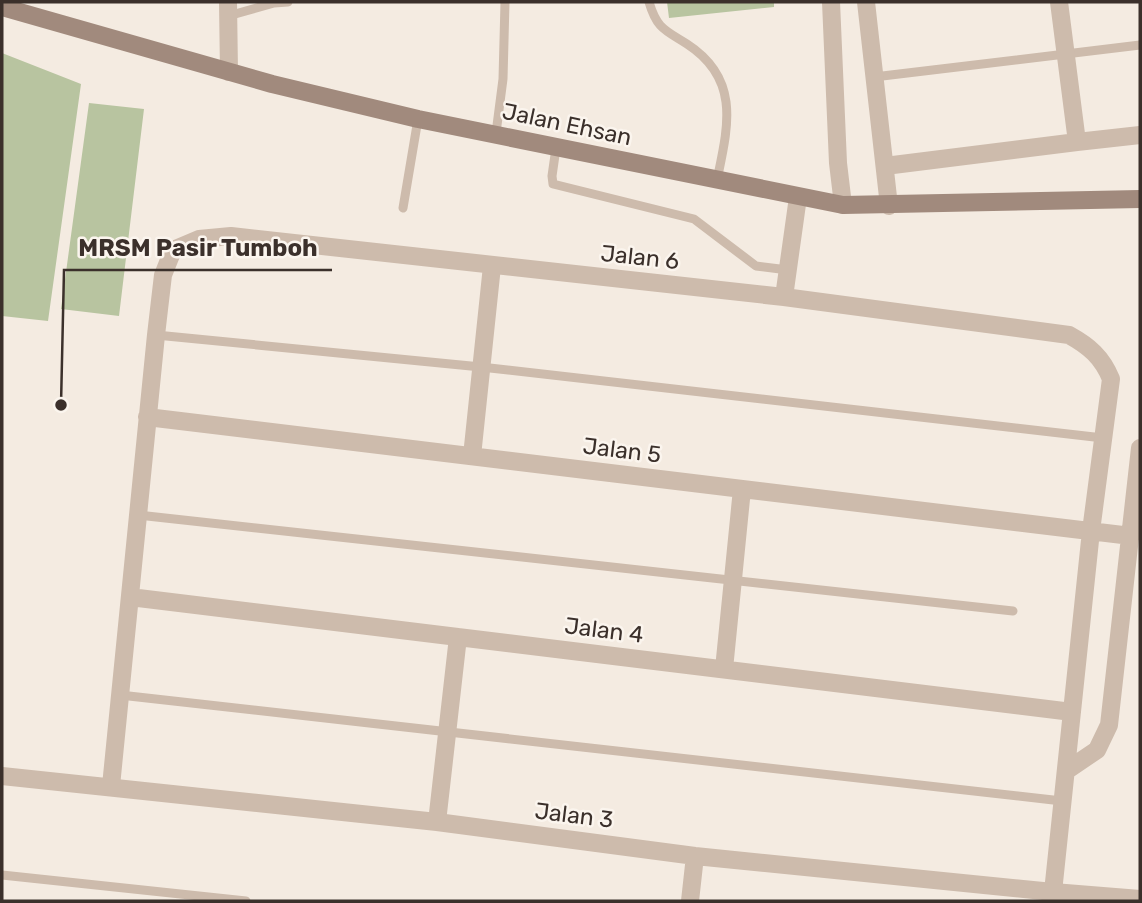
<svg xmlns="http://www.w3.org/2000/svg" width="1142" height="903" font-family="Rubik,sans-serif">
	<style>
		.green { fill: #b8c4a0 }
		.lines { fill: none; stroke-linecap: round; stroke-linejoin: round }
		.service { stroke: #cdbbac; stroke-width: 9 }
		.minor { stroke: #cdbbac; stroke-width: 18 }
		.secondary { stroke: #a18a7d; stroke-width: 18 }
		.labels { text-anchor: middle; stroke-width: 5; stroke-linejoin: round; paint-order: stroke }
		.street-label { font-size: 23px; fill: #3b302b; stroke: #fbf5ee }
		.leader { fill: none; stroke: #3b302b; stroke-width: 2.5 }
		.callout-dot { fill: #3b302b; stroke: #fbf5ee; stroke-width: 2.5 }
		.callout-label { font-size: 24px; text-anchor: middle; font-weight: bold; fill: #3b302b; stroke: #fbf5ee; stroke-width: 5; stroke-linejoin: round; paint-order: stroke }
	</style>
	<rect width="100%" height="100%" fill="#f4ebe1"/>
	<path class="green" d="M667 2H774V7L669 18Z
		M2 53 81 84 48 321 2 316Z
		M89 103 144 109 119 316 61 309Z"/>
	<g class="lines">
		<path class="service" d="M649 2C657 29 665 30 687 44 741 79 728 127 717 180
			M228 16 274 3 288 2
			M874 77 1140 45
			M496 133 503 79 505 2
			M556 148 552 176 553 184 694 219 756 266 788 270
			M403 208 418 119
			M156 335 481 367 1103 438
			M138 515 1013 611
			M120 695 1062 801
			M2 875 246 901"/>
		<path class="minor" d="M228 2 229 72
			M831 2 838 163 843 205
			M866 2 889 206
			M1077 142 1140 135
			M885 166 1077 142 1059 2
			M784 297 798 197
			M147 417 1131 536
			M472 456 492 266
			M130 597 1072 712
			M724 669 742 489
			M1066 771 1097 750 1109 725 1140 448
			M2 776 437 822 695 856 1053 892 1140 899
			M111 786 156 335 163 275 173 250 199 239 231 236 784 297 1069 335C1089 346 1102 357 1111 379L1091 531 1053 892
			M437 822 458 637
			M690 901 695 856"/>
		<path class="secondary" d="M2 7 272 84 418 119 843 205 1140 199"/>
	</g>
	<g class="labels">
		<g class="street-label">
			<text transform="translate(567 124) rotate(12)" y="8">Jalan Ehsan</text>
			<text transform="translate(640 257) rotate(6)" y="8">Jalan 6</text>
			<text transform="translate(622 450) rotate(7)" y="8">Jalan 5</text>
			<text transform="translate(604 630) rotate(7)" y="8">Jalan 4</text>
			<text transform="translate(574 815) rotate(7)" y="8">Jalan 3</text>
		</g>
	</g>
	<path class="leader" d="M61 405L64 270H332"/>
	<circle class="callout-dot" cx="61" cy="405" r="7"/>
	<g class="callout-label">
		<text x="198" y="256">MRSM Pasir Tumboh</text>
	</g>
	<rect width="1142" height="903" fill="none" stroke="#3b302b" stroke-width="7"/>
</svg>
